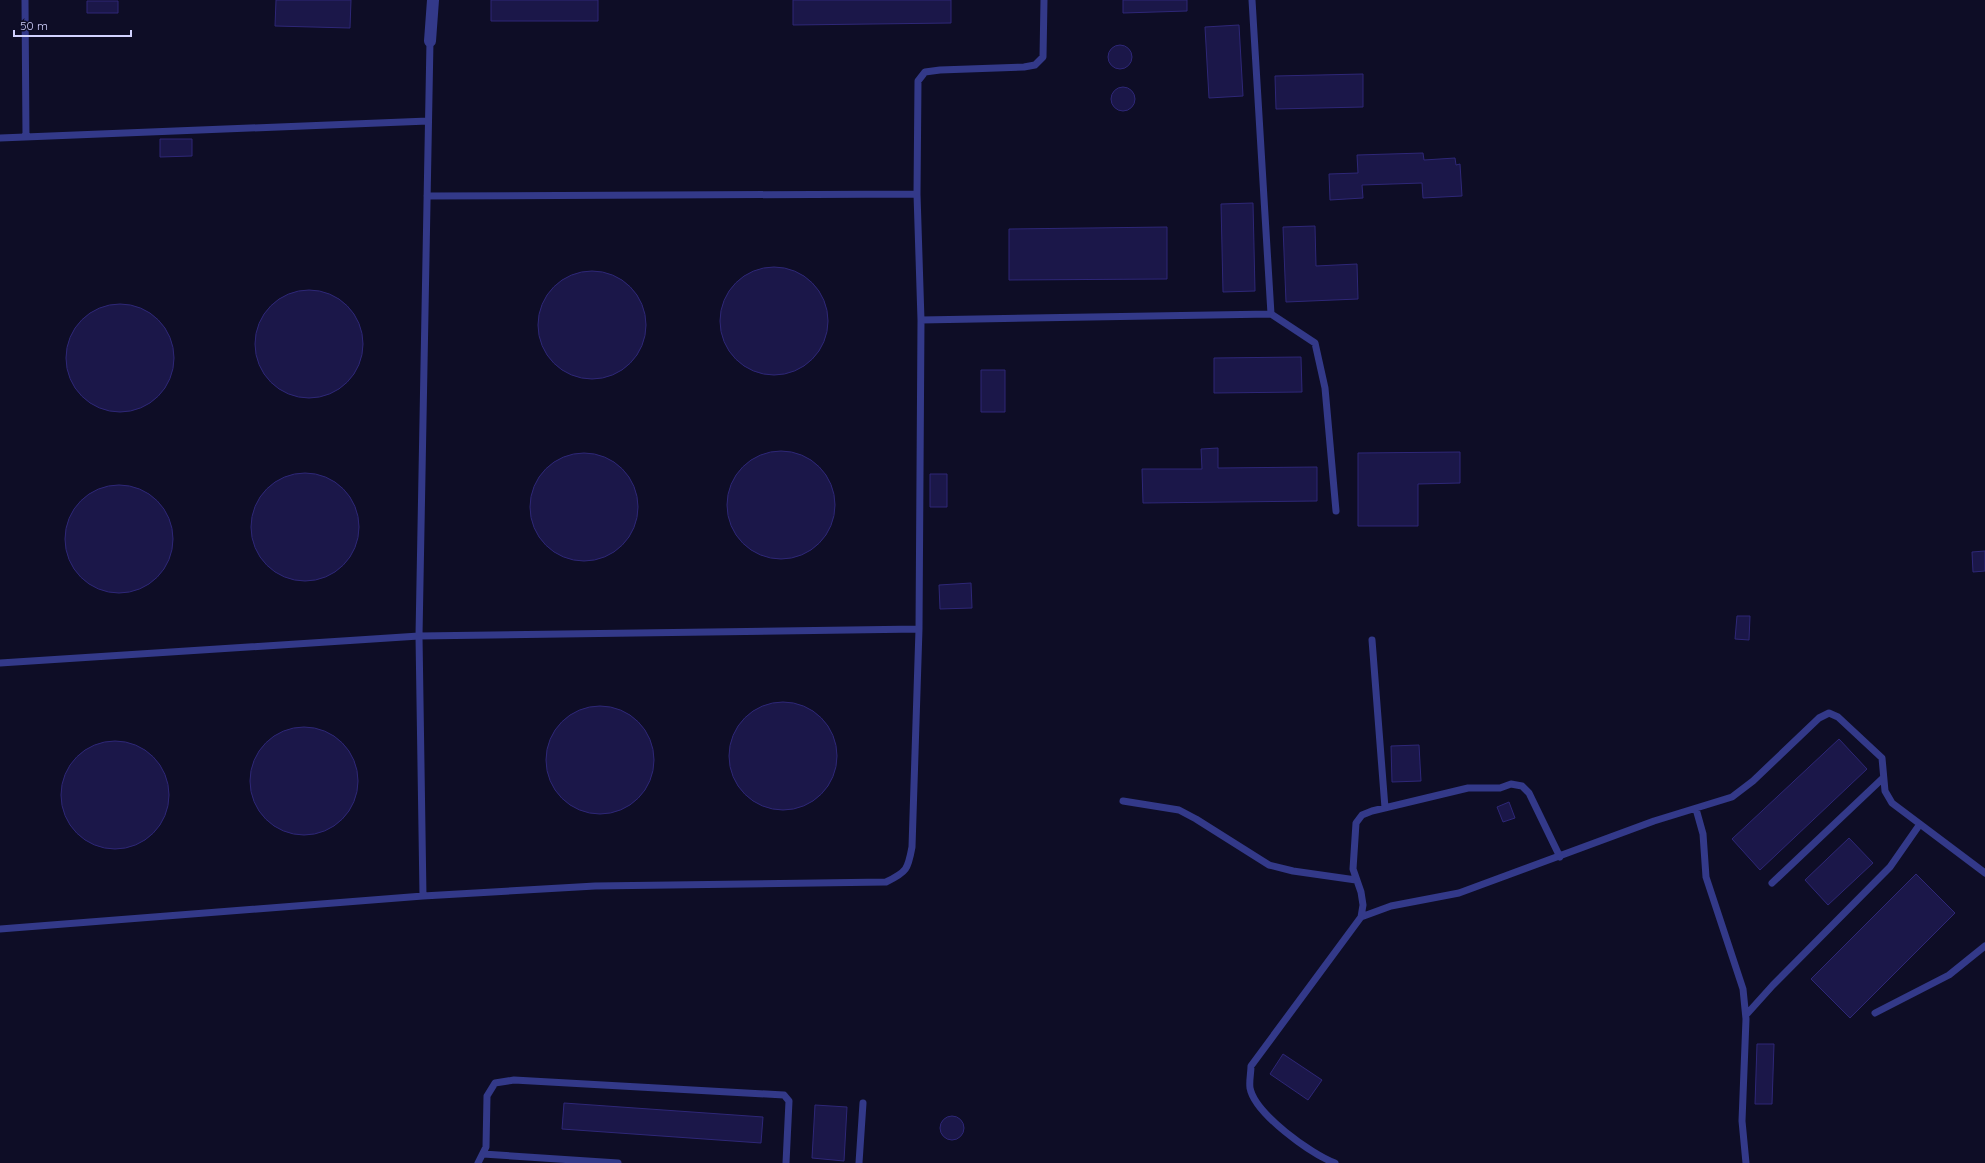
<svg xmlns="http://www.w3.org/2000/svg" width="1985" height="1163" font-family="Quicksand,sans-serif">
	<style>
		.building { fill: #1b1749; stroke: #2e2777 }
		.lines { fill: none; stroke-linecap: round; stroke-linejoin: round }
		.lane { stroke: #333989; stroke-width: 7 }
		.street { stroke: #333989; stroke-width: 12 }
	</style>
	<rect width="100%" height="100%" fill="#0e0d26"/>
	<path class="building" d="M276 0H351L350 28 275 26Z
		M491 0H598V21H491Z
		M793 0H951V23L793 25Z
		M1123 0H1187V11L1123 13Z
		M87 1H118V13H87Z
		M1239 25 1243 96 1209 98 1205 27Z
		M1108 57a12 12 0 1 1 24 0a12 12 0 1 1-24 0Z
		M1363 74V107L1276 109 1275 76Z
		M1111 99a12 12 0 1 1 24 0a12 12 0 1 1-24 0Z
		M160 139H192V156L160 157Z
		M1423 153 1424 160 1455 158 1456 165 1460 164 1462 196 1423 198 1422 183 1362 185 1363 198 1330 200 1329 174 1358 173 1357 155Z
		M1253 203 1255 291 1223 292 1221 204Z
		M1315 226 1316 266 1357 264 1358 299 1286 302 1283 227Z
		M1167 227V279L1009 280V229Z
		M720 321a54 54 0 1 1 108 0a54 54 0 1 1-108 0Z
		M538 325a54 54 0 1 1 108 0a54 54 0 1 1-108 0Z
		M255 344a54 54 0 1 1 108 0a54 54 0 1 1-108 0Z
		M66 358a54 54 0 1 1 108 0a54 54 0 1 1-108 0Z
		M1301 357 1302 392 1214 393V358Z
		M981 370H1005V412H981Z
		M1218 448V468L1317 467V501L1143 503 1142 469H1202L1201 449Z
		M727 505a54 54 0 1 1 108 0a54 54 0 1 1-108 0Z
		M1460 452V483L1418 484V526H1358V453Z
		M530 507a54 54 0 1 1 108 0a54 54 0 1 1-108 0Z
		M251 527a54 54 0 1 1 108 0a54 54 0 1 1-108 0Z
		M930 474H947V507H930Z
		M65 539a54 54 0 1 1 108 0a54 54 0 1 1-108 0Z
		M1985 551V571L1973 572 1972 552Z
		M971 583 972 608 940 609 939 585Z
		M1737 616H1750L1749 640 1735 639Z
		M729 756a54 54 0 1 1 108 0a54 54 0 1 1-108 0Z
		M546 760a54 54 0 1 1 108 0a54 54 0 1 1-108 0Z
		M250 781a54 54 0 1 1 108 0a54 54 0 1 1-108 0Z
		M1839 739 1867 769 1760 870 1732 839Z
		M61 795a54 54 0 1 1 108 0a54 54 0 1 1-108 0Z
		M1419 745 1421 781 1392 782 1391 746Z
		M1509 802 1515 818 1503 822 1497 807Z
		M1849 838 1873 863 1828 905 1805 880Z
		M1916 874 1955 913 1850 1018 1811 979Z
		M1757 1044H1774L1772 1104H1755Z
		M1283 1054 1322 1080 1308 1100 1270 1074Z
		M564 1103 763 1117 761 1143 562 1129Z
		M815 1105 847 1107 844 1161 812 1158Z
		M940 1128a12 12 0 1 1 24 0a12 12 0 1 1-24 0Z"/>
	<g class="lines">
		<path class="lane" d="M25 0 26 137
			M1252 0 1271 314 1315 343 1325 388 1336 511
			M0 138 428 121
			M427 196 917 194
			M921 320 1271 314
			M1372 640 1385 808
			M0 663 419 636 919 629
			M1123 801 1179 810 1196 819 1269 865 1293 871 1356 880
			M1696 809 1703 834 1706 877 1743 989 1746 1019 1742 1121 1746 1163
			M1772 883 1883 778
			M423 896 419 636 430 41
			M1361 917 1391 906 1459 893 1654 821 1732 797 1753 781 1819 718 1829 713 1838 717 1882 758 1885 791 1892 803 1985 873
			M0 929 423 896 595 886 886 882C907 872 908 869 912 847L919 629 921 320 917 194 918 81 925 72 940 70 1024 67 1035 65 1043 57 1044 0
			M1875 1013 1949 975 1985 946
			M1746 1015 1773 985 1890 867 1920 824
			M483 1154 618 1163
			M478 1163 486 1147 487 1096 495 1083 514 1080 784 1095 789 1101 786 1163
			M859 1163 863 1103
			M1335 1163C1311 1154 1255 1114 1250 1088 1249 1081 1251 1073 1251 1066L1361 917 1363 905 1361 892 1353 869 1356 823 1362 815 1372 811 1468 788H1500L1511 784 1522 786 1529 793 1560 857"/>
		<path class="street" d="M430 41 433 0"/>
	</g>
	<path d="M14 30v6h117v-6" fill="none" stroke="#d2d2ff" stroke-width="2"/>
	<text x="20" y="30" font-size="12" fill="#d2d2ff" stroke="#0e0d26" stroke-width="3" paint-order="stroke">50 m</text>
</svg>
